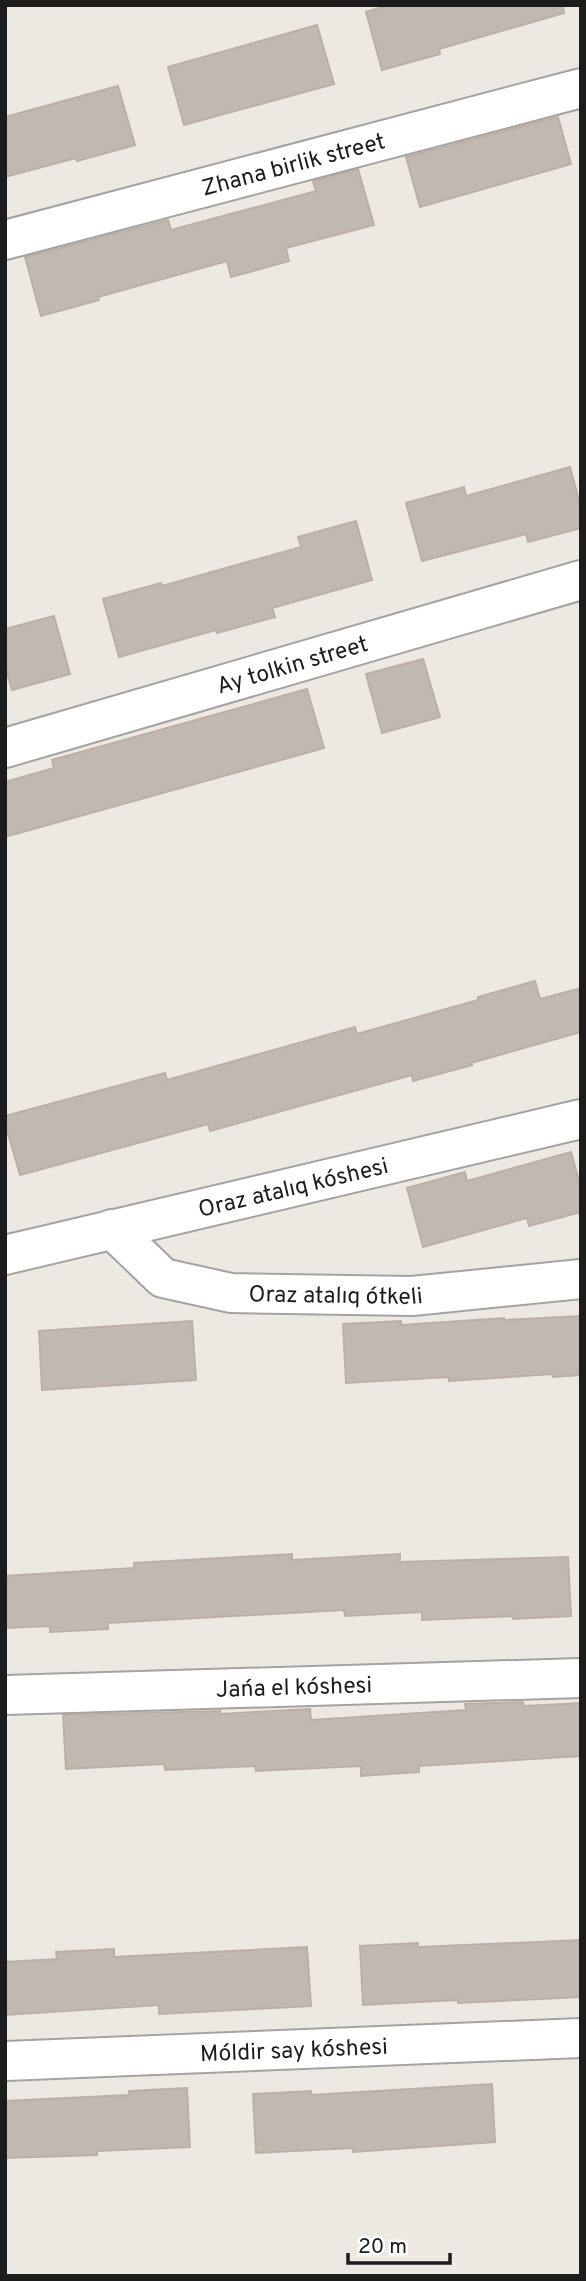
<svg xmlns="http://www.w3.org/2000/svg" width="586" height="2281" font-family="Overpass,sans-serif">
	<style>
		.building { fill: #c1b8b2; stroke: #beafa5; stroke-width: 2 }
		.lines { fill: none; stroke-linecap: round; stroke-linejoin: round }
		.minor-casing { stroke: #a3a3a3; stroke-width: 42 }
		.minor { stroke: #fff; stroke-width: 38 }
		.labels { text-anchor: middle; stroke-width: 6; stroke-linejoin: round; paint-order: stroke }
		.street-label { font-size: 23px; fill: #1c1c1c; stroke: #fff }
	</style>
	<rect width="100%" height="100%" fill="#ede9e2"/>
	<path class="building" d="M389 5H563L564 13 439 49 440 54 382 70 366 12Z
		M317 25 334 84 184 125 168 67Z
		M118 86 135 145 77 161 76 158 5 177V117Z
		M558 117 571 164 420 207 406 157Z
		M358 169 374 225 286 248 289 261 231 277 227 261 98 297 99 300 41 316 25 257 168 220 171 230 316 191 313 181Z
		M570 467 581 508V528L528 542 526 534 422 561 406 503 464 487 466 496Z
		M356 521 372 580 272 608 275 617 217 633 216 630 119 657 103 599 161 583 162 586 301 547 298 537Z
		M54 616 70 674 12 690 5 666V629Z
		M423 659 440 717 382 733 366 674Z
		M307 689 324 748 5 837V782L54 768 52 760Z
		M535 981 540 999 581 988V1032L471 1063 472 1065 413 1081 412 1075 210 1131 208 1124 20 1175 5 1123V1116L165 1073 167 1080 355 1027 357 1034 478 1000V997Z
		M571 1152 581 1188V1212L529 1226 527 1218 423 1247 407 1188 465 1172 467 1181Z
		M581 1316V1375L553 1377V1374L449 1381V1377L346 1383 343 1324 401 1321V1325L504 1318V1320Z
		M192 1321 196 1380 42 1390 39 1331Z
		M292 1554V1560L400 1554V1562L568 1557 571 1616 513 1619V1616L422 1620V1612L345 1616 344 1610 108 1623V1629L50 1632V1626L5 1628V1576L134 1568V1563Z
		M523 1702 524 1706 581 1703V1756L419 1766V1772L361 1776V1766L256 1771 255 1766 165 1770 164 1764 66 1769 63 1715 220 1711V1714L310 1709 311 1720 466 1710 465 1704Z
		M581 1940V1997L458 2003V2000L363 2005 360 1946 418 1943V1947Z
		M307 1947 311 2006 159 2014V2005L5 2015V1962L57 1959 56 1952 114 1949V1957Z
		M492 2084 495 2142 353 2152V2148L256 2153 253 2094 311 2091V2095Z
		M187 2088 190 2147 97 2151V2155L5 2158V2101L129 2095V2091Z"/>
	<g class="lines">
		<g class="minor-casing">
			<g id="minor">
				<path id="s1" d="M5 240 581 88"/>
				<path id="s2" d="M5 748 581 580"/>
				<path id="s3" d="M112 1229 163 1278 231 1293 412 1296 581 1279"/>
				<path id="s4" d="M5 1255 581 1119"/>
				<path id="s5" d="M5 1695 581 1678"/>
				<path id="s6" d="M5 2061 581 2038"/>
			</g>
		</g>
		<use href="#minor" class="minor"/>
	</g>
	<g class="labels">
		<g class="street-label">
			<text dy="8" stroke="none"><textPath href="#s1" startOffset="298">Zhana birlik street</textPath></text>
			<text dy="8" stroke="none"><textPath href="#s2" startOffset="299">Ay tolkin street</textPath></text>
			<text dy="8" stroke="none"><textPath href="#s4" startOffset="296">Oraz atalıq kóshesi</textPath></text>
			<text dy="8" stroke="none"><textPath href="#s3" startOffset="245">Oraz atalıq ótkeli</textPath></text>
			<text dy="8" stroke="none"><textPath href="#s5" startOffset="289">Jańa el kóshesi</textPath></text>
			<text dy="8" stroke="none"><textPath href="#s6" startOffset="289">Móldir say kóshesi</textPath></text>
		</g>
	</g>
	<rect width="586" height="2281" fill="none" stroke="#1c1c1c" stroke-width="14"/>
	<path d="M348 2253v10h102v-10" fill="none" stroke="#1c1c1c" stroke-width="3.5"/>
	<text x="358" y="2253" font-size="21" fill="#1c1c1c" stroke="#ffffff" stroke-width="5" paint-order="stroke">20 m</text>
</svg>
